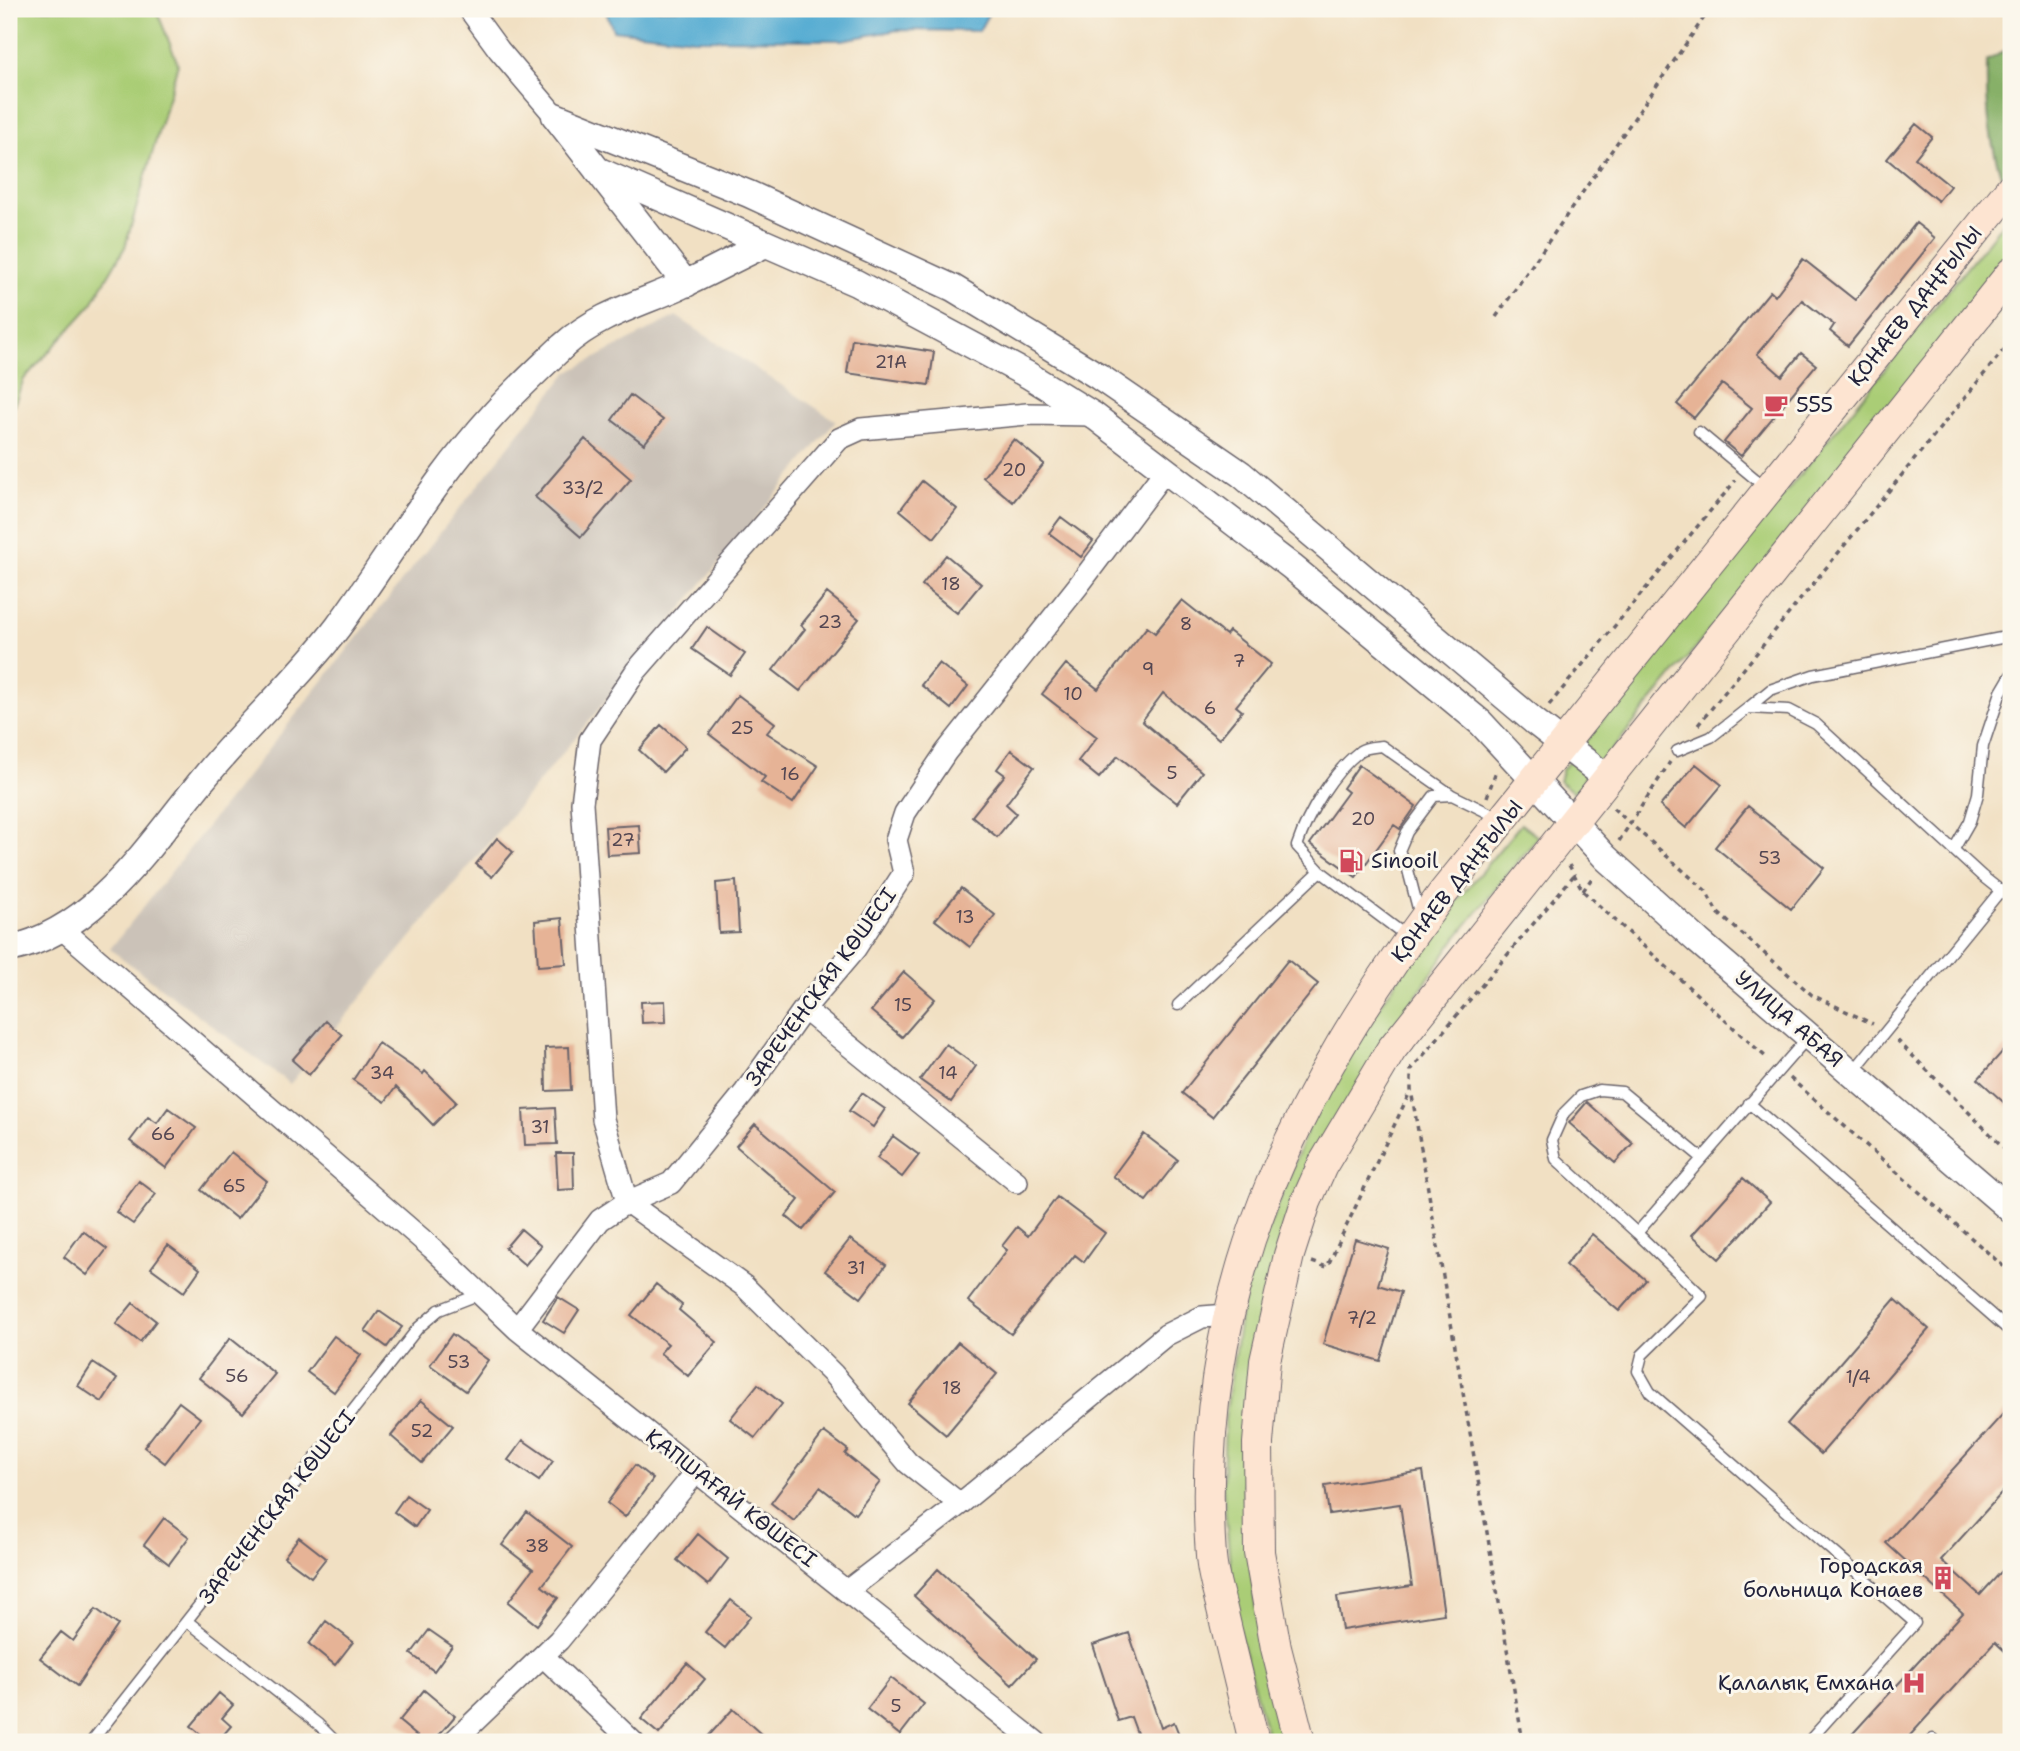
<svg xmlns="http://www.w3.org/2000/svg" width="2020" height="1751" font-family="'Shantell Sans',sans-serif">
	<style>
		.industrial { fill: #cbc2b8 }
		.green { fill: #aacd76; stroke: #667858; stroke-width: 2 }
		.forest { fill: #87b067; stroke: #546951; stroke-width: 2 }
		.water { fill: #55acd2; stroke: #3c6786; stroke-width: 2 }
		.building { fill: #e6b396 }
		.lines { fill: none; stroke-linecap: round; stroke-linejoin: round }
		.service-casing { stroke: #6a646b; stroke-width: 13 }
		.minor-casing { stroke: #6a646b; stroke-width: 24 }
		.tertiary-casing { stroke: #6a646b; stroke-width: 29 }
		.secondary-casing { stroke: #6a646b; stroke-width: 32 }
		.path { stroke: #6a646b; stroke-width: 3.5; stroke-dasharray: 5 5; stroke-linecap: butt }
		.service { stroke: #fff; stroke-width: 10 }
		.minor { stroke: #fff; stroke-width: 21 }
		.tertiary { stroke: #fff; stroke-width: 26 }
		.secondary { stroke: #fde4d1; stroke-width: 30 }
		.labels { text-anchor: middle; stroke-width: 6; stroke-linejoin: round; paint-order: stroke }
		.number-label { font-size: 18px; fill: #534652 }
		.street-label { font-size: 21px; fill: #22223b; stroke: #fbf7ec }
		.poi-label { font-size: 21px; fill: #22223b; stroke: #fbf7ec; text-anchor: start }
	</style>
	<rect width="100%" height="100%" fill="#fbf7ec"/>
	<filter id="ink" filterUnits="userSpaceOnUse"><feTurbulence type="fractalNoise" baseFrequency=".0143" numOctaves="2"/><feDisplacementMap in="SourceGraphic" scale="14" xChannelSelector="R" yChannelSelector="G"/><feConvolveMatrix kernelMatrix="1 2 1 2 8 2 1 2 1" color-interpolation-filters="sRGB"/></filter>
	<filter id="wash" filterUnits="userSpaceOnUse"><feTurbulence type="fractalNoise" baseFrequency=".00686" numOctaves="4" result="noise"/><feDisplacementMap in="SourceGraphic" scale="28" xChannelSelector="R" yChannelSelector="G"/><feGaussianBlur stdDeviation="1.57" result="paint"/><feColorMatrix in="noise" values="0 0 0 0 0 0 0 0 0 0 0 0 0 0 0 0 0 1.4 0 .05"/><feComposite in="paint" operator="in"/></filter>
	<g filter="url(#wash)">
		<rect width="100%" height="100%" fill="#f1e0c3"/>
		<path class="industrial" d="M676 316 836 421 290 1084 110 949 567 373Z"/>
		<path class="green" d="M9 9H156L178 64 125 247 90 307 24 379 9 418Z
			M2011 213V263L1583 785 1573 792 1559 781 1562 770Z
			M1521 824 1538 837 1455 939 1388 1038 1307 1176 1246 1418 1243 1488 1256 1613 1288 1742H1269L1235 1618 1223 1487 1225 1418 1244 1291 1321 1096 1420 945Z"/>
		<path class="forest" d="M2011 47V188L2007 193C1989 145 1986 112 1987 61Z"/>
		<path class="water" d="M605 9H991L979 31 898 30 842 40 694 39 613 30Z"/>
		<g id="blocks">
			<path class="building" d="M1916 124 1932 137 1915 158 1950 186 1938 201 1887 159Z
				M1916 223 1935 238 1848 346 1830 331 1834 325 1802 300 1757 354 1782 376 1801 353 1816 365 1741 456 1724 442 1752 408 1722 384 1694 418 1677 404 1770 291 1775 296 1803 259 1855 300Z
				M852 339 934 352 929 385 847 373Z
				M630 395 663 420 644 444 612 420Z
				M585 439 631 479 581 537 535 497Z
				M1014 439 1044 464 1013 502 983 477Z
				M922 481 957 509 934 538 900 510Z
				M1061 517 1093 541 1081 557 1049 533Z
				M946 555 981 584 957 613 922 585Z
				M827 593 859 619 800 691 773 670 805 629 801 625Z
				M1182 600 1226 635 1229 631 1271 664 1236 706 1242 711 1219 739 1163 693 1142 721 1202 772 1177 803 1118 756 1099 778 1078 761 1097 737 1042 694 1066 664 1098 689 1147 627 1155 633Z
				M707 627 745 654 730 675 692 649Z
				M939 663 968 686 951 709 921 685Z
				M738 695 775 723 767 733 818 766 793 803 761 782 765 777 709 734Z
				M661 725 686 747 663 772 639 750Z
				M1011 750 1034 767 1006 804 1016 813 997 837 972 816 1005 775 997 769Z
				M1696 764 1722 785 1686 828 1660 806Z
				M1359 765 1416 806 1400 829 1394 825 1356 877 1310 844 1348 792 1343 788Z
				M1748 806 1824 868 1791 909 1715 847Z
				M639 825 641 853 607 855 605 827Z
				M497 838 513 852 492 877 476 864Z
				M736 881 739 932 719 933 716 883Z
				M961 888 995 915 970 947 935 920Z
				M562 918 566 964 538 966 535 921Z
				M1288 960 1318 984 1212 1117 1182 1093Z
				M904 972 935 999 902 1037 871 1011Z
				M665 1001 666 1022 642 1023 641 1002Z
				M326 1021 342 1035 309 1075 292 1060Z
				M2011 1042V1109L1978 1079Z
				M378 1043 423 1074 425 1071 456 1102 433 1125 396 1087 385 1102 353 1080Z
				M946 1044 976 1066 951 1102 920 1080Z
				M569 1047 571 1090 546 1091 545 1048Z
				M862 1093 885 1109 873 1127 849 1111Z
				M1587 1102 1633 1143 1615 1163 1569 1123Z
				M168 1108 196 1128 166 1168 130 1141 148 1117 157 1123Z
				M555 1108 557 1144 525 1145 523 1110Z
				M755 1124 835 1192 803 1230 786 1216 799 1200 736 1146Z
				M1144 1134 1178 1160 1146 1201 1113 1176Z
				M893 1136 919 1155 902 1177 877 1158Z
				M231 1152 267 1181 237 1219 201 1190Z
				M556 1153H573L574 1189 558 1190Z
				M1743 1178 1770 1202 1719 1259 1692 1235Z
				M139 1181 156 1194 133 1224 116 1212Z
				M1057 1197 1105 1233 1084 1262 1075 1255 1011 1334 968 1301 1007 1250 1002 1246 1017 1227 1028 1236Z
				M521 1229 541 1246 525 1265 505 1248Z
				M83 1231 107 1249 87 1275 64 1257Z
				M1592 1234 1646 1280 1619 1311 1565 1265Z
				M850 1239 886 1265 861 1298 825 1271Z
				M1355 1239 1389 1249 1378 1285 1401 1292 1380 1361 1323 1344Z
				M168 1245 200 1269 184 1292 151 1268Z
				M656 1284 682 1305 679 1310 717 1342 688 1376 660 1353 668 1344 631 1315Z
				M558 1297 579 1310 564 1333 543 1320Z
				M1895 1299 1929 1329 1821 1454 1787 1424Z
				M133 1303 156 1321 140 1342 116 1324Z
				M379 1311 402 1327 387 1347 365 1331Z
				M452 1334 488 1360 466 1391 430 1365Z
				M334 1336 361 1355 334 1392 307 1372Z
				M230 1338 275 1374 243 1413 199 1378Z
				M958 1342 997 1374 946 1435 908 1403Z
				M93 1363 117 1379 102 1402 78 1386Z
				M758 1384 782 1404 755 1438 730 1419Z
				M421 1400 453 1426 422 1463 391 1436Z
				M179 1402 200 1418 165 1463 144 1447Z
				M2011 1405V1483L1941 1560 1980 1595 2011 1561V1657L1995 1642 1904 1742H1845L1963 1613 1886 1543Z
				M824 1432 848 1450 845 1454 880 1482 855 1514 820 1487 794 1521 771 1503Z
				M523 1440 553 1461 539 1481 508 1460Z
				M635 1465 653 1479 625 1517 607 1503Z
				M1423 1471 1444 1614 1342 1630 1337 1597 1412 1586 1400 1504 1329 1514 1325 1486Z
				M406 1495 427 1510 415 1527 394 1512Z
				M527 1512 572 1547 542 1586 558 1598 537 1625 508 1602 533 1569 502 1545Z
				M164 1518 189 1537 169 1564 144 1545Z
				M698 1534 728 1559 708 1585 677 1560Z
				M299 1537 326 1558 311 1577 284 1557Z
				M938 1569 1036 1659 1012 1685 914 1596Z
				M731 1600 751 1616 725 1648 705 1632Z
				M96 1609 118 1625 77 1686 40 1658 61 1632 73 1641Z
				M326 1621 353 1642 335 1665 309 1644Z
				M429 1630 452 1646 434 1671 411 1654Z
				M1129 1633 1161 1728 1174 1722 1182 1742H1126L1138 1736 1131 1717 1118 1721 1093 1645Z
				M687 1663 705 1679 659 1734 641 1719Z
				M891 1678 924 1704 900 1735 867 1709Z
				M424 1690 455 1716 433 1742H424L399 1721Z
				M219 1693 233 1705 222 1718 231 1726 217 1742H210L191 1726Z
				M733 1709 770 1742H703Z"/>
		</g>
	</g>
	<g filter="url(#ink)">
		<use href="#blocks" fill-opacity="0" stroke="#6a646b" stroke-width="2"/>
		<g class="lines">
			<g class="service-casing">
				<path id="service" d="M1699 432 1765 487
					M1748 708 1770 690 1813 675 2011 636
					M1677 751 1711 737 1748 708 1789 710 1816 724 1982 876 2011 899
					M1954 849 1970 821 1978 794 1983 746 2001 692 2011 675
					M1420 916 1408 870 1399 851 1407 832 1434 796 1452 795 1501 819
					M1409 938 1320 871 1297 846C1308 813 1332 773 1360 751 1366 747 1375 747 1382 746L1452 795
					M1178 1005 1320 871
					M1852 1073 2001 890
					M1749 1103 2011 1332
					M1637 1233 1556 1159 1552 1140 1564 1113 1581 1096 1599 1090 1622 1092 1702 1158
					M187 1621 318 1724 336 1742
					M1933 1739V1742
					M91 1742 418 1328 439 1310 480 1294
					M1808 1742 1915 1623 1650 1392 1638 1371 1642 1355 1702 1296 1637 1233 1809 1036"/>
			</g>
			<g class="minor-casing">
				<path id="minor" d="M469 9 499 50 555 116
					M61 928 432 1248 517 1329 1036 1742
					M804 1009 1017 1182
					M517 1329 600 1220 627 1202 671 1183 745 1092 804 1009 855 949 904 873 896 840 905 813 946 752 1078 586 1164 472
					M960 1504 908 1463 833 1374 744 1286 627 1202 603 1119 582 803 590 740 636 671 839 439 861 429 1027 414 1093 415
					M848 1590 960 1504 1166 1335 1202 1317 1227 1315
					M543 1656 633 1742
					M453 1742 559 1640 697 1471"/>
			</g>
			<g class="tertiary-casing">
				<path id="tertiary" d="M555 116 749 194 953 288 1098 376 1241 474 1535 722 1607 778
					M556 117 686 284
					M597 170 856 283 1028 375 1093 415 1292 567 1481 723 1606 858 1698 941 2011 1210
					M9 949C96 931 151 842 204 778 246 726 297 681 338 627 390 556 435 478 495 413 516 390 540 368 563 346 597 315 639 304 680 286 709 273 737 257 766 244"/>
			</g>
			<g class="secondary-casing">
				<path id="secondary" d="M1254 1742C1244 1699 1233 1657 1223 1613 1219 1595 1212 1575 1211 1556 1192 1297 1292 1095 1443 893L2011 188
					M1300 1742 1276 1648 1259 1552 1258 1443 1265 1361 1289 1255 1306 1202 1322 1166 1391 1050 2011 273"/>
			</g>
			<path class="path" d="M1496 317 1710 9
				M1549 705 1736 480
				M1698 725 2011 341
				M1487 797 1496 771
				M1613 808 1706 891 1717 912 1812 995 1873 1024
				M1619 841 1670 762
				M1569 865 1583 891 1768 1059
				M1583 891 1594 875
				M1897 1040 2011 1155
				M1790 1078 2011 1273
				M1312 1262 1327 1267 1410 1092
				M1523 1742 1411 1090V1070L1575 874"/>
			<use href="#service" class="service"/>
			<use href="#minor" class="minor"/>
			<use href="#tertiary" class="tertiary"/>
			<use href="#secondary" class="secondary"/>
		</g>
	</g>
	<defs>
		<g id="cafe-bare" transform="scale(1.89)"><path d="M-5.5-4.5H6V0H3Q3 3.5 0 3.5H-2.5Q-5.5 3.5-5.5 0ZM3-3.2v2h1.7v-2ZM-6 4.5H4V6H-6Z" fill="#d1495b" stroke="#fbf7ec" stroke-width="2.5" paint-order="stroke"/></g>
		<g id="fuel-bare" transform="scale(1.89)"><path d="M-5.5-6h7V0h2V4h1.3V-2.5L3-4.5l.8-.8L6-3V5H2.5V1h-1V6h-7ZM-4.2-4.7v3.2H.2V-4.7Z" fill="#d1495b" stroke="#fbf7ec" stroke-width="2.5" paint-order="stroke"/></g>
		<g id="building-bare" transform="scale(1.89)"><path d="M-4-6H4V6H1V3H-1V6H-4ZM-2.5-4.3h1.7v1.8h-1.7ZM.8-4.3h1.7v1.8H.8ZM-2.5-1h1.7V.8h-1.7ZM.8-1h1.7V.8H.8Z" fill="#d1495b" stroke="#fbf7ec" stroke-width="2.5" paint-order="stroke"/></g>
		<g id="hospital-bare" transform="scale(1.89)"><path d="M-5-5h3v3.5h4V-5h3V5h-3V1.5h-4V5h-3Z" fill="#d1495b" stroke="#fbf7ec" stroke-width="2.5" paint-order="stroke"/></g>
	</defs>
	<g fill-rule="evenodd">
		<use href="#cafe-bare" x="1776" y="405"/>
		<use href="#fuel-bare" x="1351" y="861"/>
		<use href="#building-bare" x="1943" y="1578"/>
		<use href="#hospital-bare" x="1914" y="1683"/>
	</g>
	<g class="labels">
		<g class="number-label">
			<text x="891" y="368">21А</text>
			<text x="1014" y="476">20</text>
			<text x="583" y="494">33/2</text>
			<text x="951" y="590">18</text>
			<text x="830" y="628">23</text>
			<text x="1186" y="630">8</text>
			<text x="1239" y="667">7</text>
			<text x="1148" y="675">9</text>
			<text x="1073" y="700">10</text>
			<text x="1210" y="714">6</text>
			<text x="742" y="734">25</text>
			<text x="1172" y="779">5</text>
			<text x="790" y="780">16</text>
			<text x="1363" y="825">20</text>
			<text x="623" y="846">27</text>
			<text x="1770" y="864">53</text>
			<text x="965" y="923">13</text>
			<text x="903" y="1011">15</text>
			<text x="382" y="1079">34</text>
			<text x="948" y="1079">14</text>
			<text x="540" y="1133">31</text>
			<text x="163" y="1140">66</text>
			<text x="234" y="1192">65</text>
			<text x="856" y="1274">31</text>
			<text x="1362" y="1324">7/2</text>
			<text x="459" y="1368">53</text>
			<text x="237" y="1382">56</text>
			<text x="1858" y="1383">1/4</text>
			<text x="952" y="1394">18</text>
			<text x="422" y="1437">52</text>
			<text x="537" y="1552">38</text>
			<text x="896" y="1712">5</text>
		</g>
		<g class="street-label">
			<text transform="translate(1915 306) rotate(-51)" y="7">ҚОНАЕВ ДАҢҒЫЛЫ</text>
			<text transform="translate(1457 881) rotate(-52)" y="7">ҚОНАЕВ ДАҢҒЫЛЫ</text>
			<text transform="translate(821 987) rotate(-54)" y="7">ЗАРЕЧЕНСКАЯ КӨШЕСІ</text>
			<text transform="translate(1789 1019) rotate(41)" y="7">УЛИЦА АБАЯ</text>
			<text transform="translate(731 1498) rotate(38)" y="7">ҚАПШАҒАЙ КӨШЕСІ</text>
			<text transform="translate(277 1507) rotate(-52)" y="7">ЗАРЕЧЕНСКАЯ КӨШЕСІ</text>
		</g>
		<g class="poi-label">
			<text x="1796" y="412">555</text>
			<text x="1371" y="868">Sinooil</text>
			<text x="1923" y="1573" text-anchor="end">Городская<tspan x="1923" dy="24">больница Конаев</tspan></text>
			<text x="1894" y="1690" text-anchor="end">Қалалық Емхана</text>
		</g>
	</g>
	<rect width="2020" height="1751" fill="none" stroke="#fbf7ec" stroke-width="35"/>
</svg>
